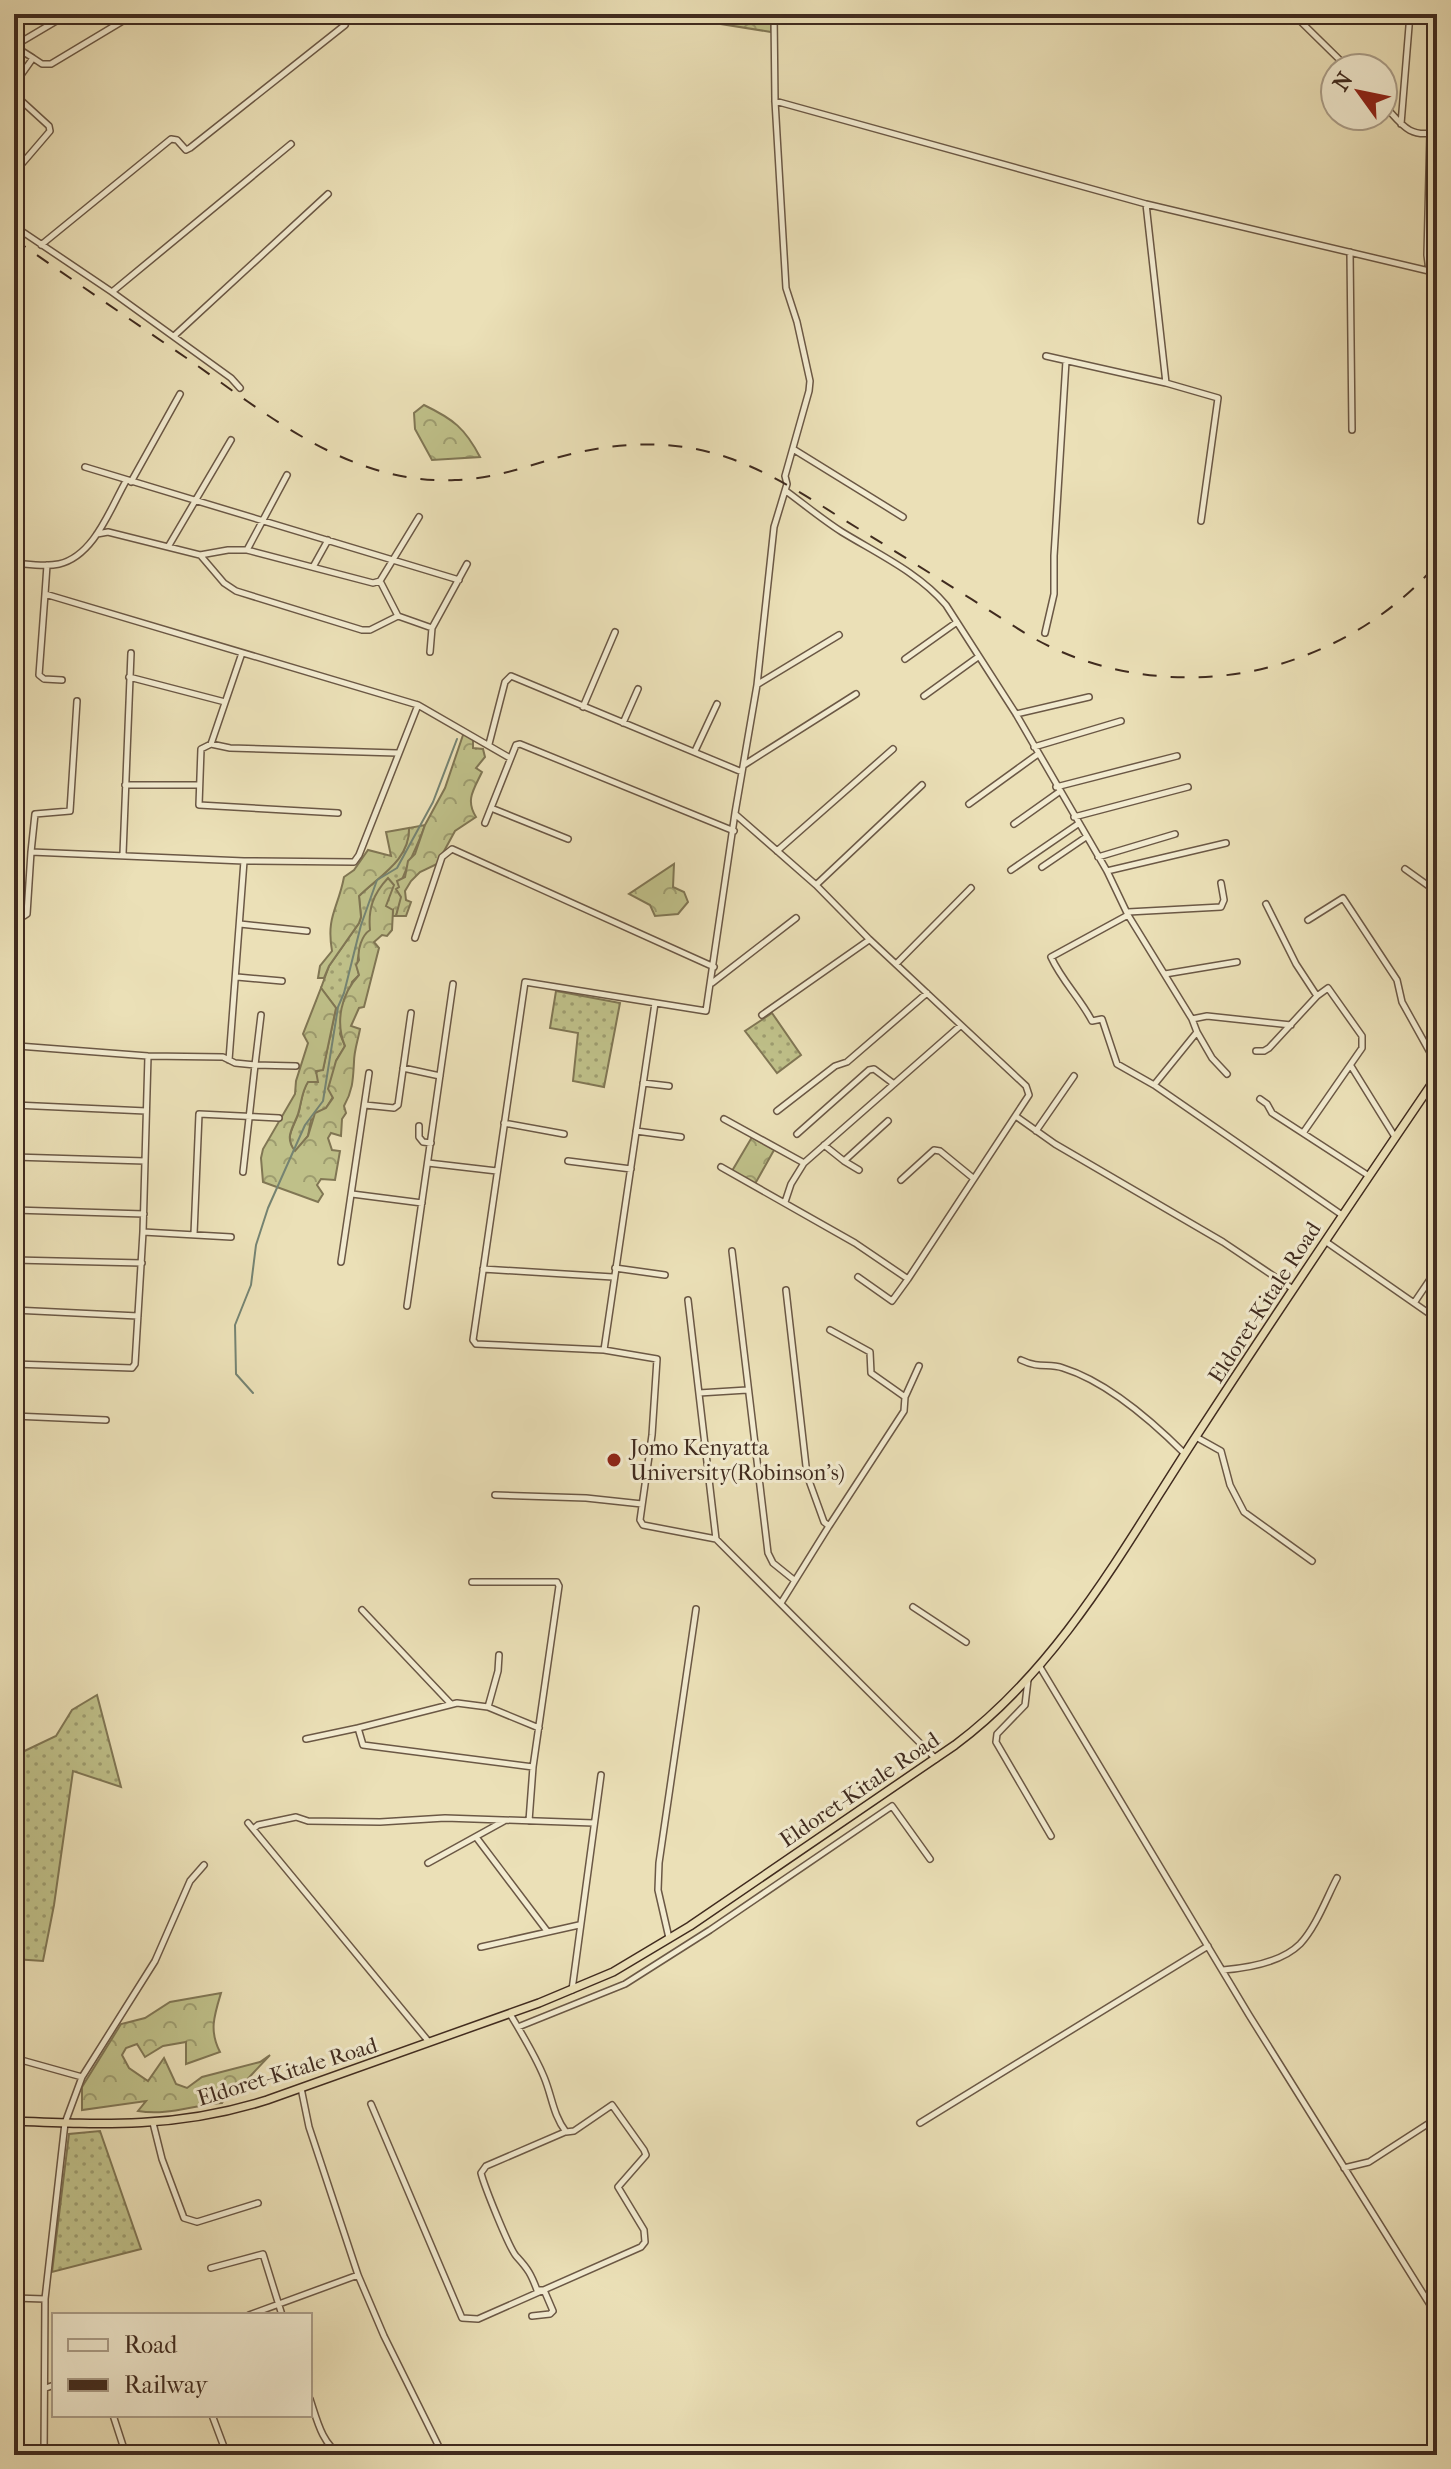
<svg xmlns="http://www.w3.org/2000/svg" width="1451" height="2469" font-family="'IM FELL French Canon',serif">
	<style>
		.grass { fill: url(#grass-dots); stroke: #807654; stroke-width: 2 }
		.forest { fill: url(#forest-crowns); stroke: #807654; stroke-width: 2 }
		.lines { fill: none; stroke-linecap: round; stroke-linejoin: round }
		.stream { stroke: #758372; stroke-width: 2 }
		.minor-casing { stroke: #6b5845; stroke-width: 8 }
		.highway-casing { stroke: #402b1f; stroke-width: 10 }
		.minor { stroke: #f2ebd0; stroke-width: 5 }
		.highway { stroke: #ebe0b7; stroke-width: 7 }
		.rail { stroke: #402b1f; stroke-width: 2; stroke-dasharray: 14 14; stroke-linecap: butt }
		.poi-dot { fill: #8f2418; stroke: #f2ebd0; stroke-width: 3 }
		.labels { text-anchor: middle; stroke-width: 6; stroke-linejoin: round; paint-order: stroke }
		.street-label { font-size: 22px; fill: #402b1f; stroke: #f2ebd0 }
		.poi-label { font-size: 22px; fill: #402b1f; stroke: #f2ebd0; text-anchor: start }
	</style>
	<defs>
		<pattern id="grass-dots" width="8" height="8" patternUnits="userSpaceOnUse" patternTransform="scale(2)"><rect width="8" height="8" fill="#bfc089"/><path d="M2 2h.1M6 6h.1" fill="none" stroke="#9d9c6f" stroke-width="1.8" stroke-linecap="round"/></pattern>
		<pattern id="forest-crowns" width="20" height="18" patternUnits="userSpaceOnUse" patternTransform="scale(2)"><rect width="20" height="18" fill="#bfc089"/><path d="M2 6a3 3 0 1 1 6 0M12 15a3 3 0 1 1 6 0" fill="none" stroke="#9d9c6f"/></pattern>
	</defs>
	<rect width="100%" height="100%" fill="#ebe0b7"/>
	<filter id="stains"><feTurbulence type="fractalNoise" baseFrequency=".0025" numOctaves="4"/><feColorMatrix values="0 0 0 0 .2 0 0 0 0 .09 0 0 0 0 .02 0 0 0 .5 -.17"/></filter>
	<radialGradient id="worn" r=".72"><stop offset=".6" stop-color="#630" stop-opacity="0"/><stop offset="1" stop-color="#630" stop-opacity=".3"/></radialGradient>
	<path class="grass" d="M425 825C417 849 404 869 398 892L402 897 396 916H392L393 910C375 925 351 950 359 975L352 982 340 1034 345 1046 336 1061 333 1097 326 1108 311 1120 308 1136 295 1152C283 1136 295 1127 299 1111 302 1096 305 1074 323 1069L336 1008 321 988 329 966 359 923 361 917 359 896C379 876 409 860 409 828Z
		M556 991 620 1003 604 1087 573 1081 578 1033 550 1028Z
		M772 1013 801 1055 777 1073 745 1031Z
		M97 1695 121 1787 73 1771 54 1905 43 1961 14 1959V1756L56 1736 72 1710Z
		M100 2131 141 2249 52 2272 69 2134Z"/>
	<path class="forest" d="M658 14H771V32Z
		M424 405C453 419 465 428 480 457L432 460 415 429 414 413Z
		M466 734 473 737V748L483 749 485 757 476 768 482 772C474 789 465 800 476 817L455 831 437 864 420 872 411 881 405 891 406 900 411 902 406 916H396L401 897 396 889 399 887 397 881 405 877 408 861 415 854 425 825 445 788 463 735Z
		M409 828C410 860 379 876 359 896L361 917 359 923 329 966 324 978H318L320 966 332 951C326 916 338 909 344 877L354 870 368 850 391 856 386 832Z
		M674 864 673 887 684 892 688 902 678 914 655 916 650 905 629 894Z
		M388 878 394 885 386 906 393 910 392 930 387 936 382 935 374 942 379 948 364 1007 359 1008 351 1026 360 1029C358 1040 354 1051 354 1062 353 1079 353 1090 344 1106L346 1113 342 1119 341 1136 331 1133 328 1138 332 1150 340 1151 335 1180 321 1179 317 1185 323 1194 318 1202 263 1182 261 1158 263 1149 295 1094 296 1081 308 1043 303 1034 321 988 336 1008 323 1070 316 1071 318 1082H308C301 1093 302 1102 298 1114 293 1128 284 1137 295 1151L308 1136 315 1113 326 1108 333 1098 328 1089 336 1061 345 1046C335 1022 341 994 359 975L356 965 359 960C357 950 362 935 370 930 368 909 373 894 388 878Z
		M752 1137 774 1150 755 1184 732 1171Z
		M221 1993C214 2016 209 2031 220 2052L186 2064V2042L163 2046 145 2057 137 2044 126 2048 122 2055 129 2068 148 2081 164 2058 176 2084 187 2088 202 2077 260 2062 270 2055 242 2085 227 2093 222 2103C192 2105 168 2116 138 2111L146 2101 82 2110V2087L121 2024 145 2018 170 2002Z"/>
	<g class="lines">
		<path class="stream" d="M253 1393 236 1374 235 1325 251 1285 256 1245 268 1208 305 1125 323 1101 338 1007 344 993 361 925 377 880 397 868 433 802 457 739"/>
		<g class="minor-casing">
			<path id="minor" d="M774 14 775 101 786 288 797 322 810 381 809 391 785 476 787 484 774 527 757 685 735 813 706 1011 525 982 473 1340 476 1344 604 1350 657 1359 652 1435 640 1520 643 1525 716 1539 936 1759
				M1293 14 1348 68
				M33 58 42 64H51L131 16
				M14 85 33 58 14 46 68 14
				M14 94 49 126 50 131 14 173
				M775 101 1146 204 1429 271
				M1383 104C1401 123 1408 139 1437 132
				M1401 124 1410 14
				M1430 133 1427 255 1429 271 1437 283
				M1146 204 1166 383
				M14 226 112 292 231 378 240 388
				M41 245 171 139 177 140 186 150 190 148 345 25
				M1350 252 1352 430
				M112 292 291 144
				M174 336 328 194
				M1046 356 1166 383 1218 398 1201 521
				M793 449 903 517
				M85 467 459 580
				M131 482 180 394
				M786 491C805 505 823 520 842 532 878 554 919 573 946 605L1016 714 1107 871 1128 915 1192 1019 1207 1016 1291 1025
				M97 534 108 532 200 555 228 550H247L373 583 380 581 419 517
				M168 547 231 440
				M247 550 287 475
				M201 556 224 583 236 591 362 630H370L398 616 432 628
				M14 563C28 564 45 567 59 564 94 556 110 509 126 481
				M47 565 45 594 418 705 510 758
				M313 567 328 540
				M380 581 398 616
				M45 594 39 675 44 679 62 680
				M1045 633 1054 594V556L1066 361
				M430 652 432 628 467 564
				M242 653 211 744 201 749 199 805 338 813
				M905 659 957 622
				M129 677 225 702
				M758 684 839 635
				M924 696 978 657
				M583 707 615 632
				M1016 714 1089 697
				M623 723 638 689
				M211 744 230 748 397 753
				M489 744 505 682 511 676 742 772
				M1034 747 1121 721
				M695 751 717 704
				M744 765 856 694
				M125 785H199
				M1056 787 1177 756
				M969 804 1038 754
				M491 808 568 839
				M1074 817 1188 787
				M485 823 516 745 520 744 734 831
				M1014 824 1059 792
				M777 851 893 749
				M31 852 35 814 70 811 77 701
				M123 854 131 653
				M1098 857 1175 834
				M1042 867 1086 837
				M1405 869 1437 892
				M1011 870 1078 824
				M1107 871 1226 843
				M816 885 922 785
				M1266 904 1296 964 1317 996
				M1128 912 1221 907 1224 900 1221 883
				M1128 915 1051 957C1062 981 1080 998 1092 1021L1102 1019 1117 1064 1154 1085 1342 1215
				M14 916H24L27 914 31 852 244 861 354 862 359 855 418 705
				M1308 920 1343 898 1397 980 1402 1002 1437 1065
				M240 924 307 931
				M415 938 442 857 452 849 714 967
				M896 964 971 888
				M1165 974 1237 962
				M237 977 282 981
				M712 983 796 918
				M261 1015 255 1065 296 1066
				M762 1015 869 940
				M1197 1032 1212 1058 1227 1074
				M14 1043 18 1046 148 1056 223 1057 235 1063 255 1065 243 1172
				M1256 1051H1264L1269 1048 1317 996 1328 988 1362 1036V1048L1303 1133
				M229 1060 244 861
				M1351 1066 1395 1137
				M403 1068 440 1076
				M643 1083 669 1086
				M1154 1085 1197 1032 1192 1019
				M1260 1099 1267 1104 1272 1113 1369 1176
				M15 1105 146 1111
				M365 1105 394 1108 398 1105 411 1013
				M777 1111 835 1066 847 1062 927 993
				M1017 1117 1055 1144 1223 1242 1293 1289
				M724 1119 804 1163
				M504 1123 564 1134
				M419 1126V1137L423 1142 431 1143
				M636 1131 681 1137
				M1036 1131 1074 1076
				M797 1134 869 1070 874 1069 894 1084
				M14 1139 18 1046
				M824 1145 844 1161 888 1121
				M14 1157 145 1161
				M568 1161 631 1169
				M844 1161 859 1170
				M428 1163 497 1171
				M721 1167 855 1243 908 1279 1029 1095 1026 1086 869 939 816 885 735 814
				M901 1180 934 1150 940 1151 973 1178
				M352 1194 422 1203
				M785 1202 791 1184 804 1163 960 1026
				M14 1210 144 1214
				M143 1232 231 1237
				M194 1234 199 1114 279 1118
				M1325 1241 1437 1319
				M732 1251 768 1553 773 1563 794 1580
				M14 1260 142 1263
				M341 1262 369 1073
				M615 1268 665 1275
				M483 1269 613 1277
				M858 1277 892 1301 908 1279
				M688 1300 716 1539
				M1414 1303 1437 1269
				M407 1306 453 984
				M14 1310 138 1316
				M830 1330 870 1352 871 1373 905 1397
				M604 1350 655 1003
				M1021 1360C1040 1369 1048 1363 1063 1368 1108 1382 1153 1422 1185 1454
				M14 1364 132 1368 135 1364 143 1232 148 1056
				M699 1393 747 1390
				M14 1416 106 1420
				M1196 1437 1221 1451 1230 1485 1244 1512 1312 1561
				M495 1495 586 1498 642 1504
				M829 1526 904 1411 905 1397 919 1366
				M472 1582H557L559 1586 533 1767 529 1821
				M781 1603 829 1526 824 1522 807 1475 786 1290
				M913 1607 966 1642
				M362 1610 450 1703
				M1040 1667 1249 2015 1437 2316
				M1028 1680 1025 1705 997 1734 996 1742 1051 1836
				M488 1707 498 1671 499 1655
				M358 1728 457 1703 488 1707 539 1728
				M306 1739 358 1728 363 1745 533 1767
				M248 1823 429 2042
				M253 1829 258 1825 296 1817 308 1821 380 1822 445 1818 594 1823
				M476 1837 547 1931
				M428 1863 504 1821
				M669 1938 658 1890 659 1863 696 1609
				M481 1947 579 1925
				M1223 1970C1247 1968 1282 1962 1300 1944 1316 1927 1326 1899 1337 1878
				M572 1990 601 1775
				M518 2027 625 1984 710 1930 892 1806 930 1859
				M14 2058 82 2077
				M301 2088 309 2127 358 2275 384 2336 443 2455
				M371 2104 462 2318 478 2319 641 2247 645 2242 644 2230 618 2187 646 2155 644 2150 612 2105 574 2131 566 2132C553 2115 552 2096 544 2077 535 2055 522 2034 510 2014
				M153 2123 162 2159 184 2218 197 2222 258 2203
				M920 2123 1208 1946
				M1344 2168 1369 2162 1437 2118
				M211 2268 263 2254 282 2315
				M14 2298 45 2299
				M249 2315 358 2275
				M532 2316 550 2314 553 2311 544 2290H537C531 2274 528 2269 517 2257 510 2251 484 2185 481 2173L486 2166 565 2132
				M46 2388 54 2385
				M310 2399C317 2420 322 2444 341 2455
				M113 2415 126 2455
				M212 2415 227 2455
				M44 2455 45 2299 65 2123 82 2077 155 1961 190 1881 204 1865"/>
		</g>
		<g class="highway-casing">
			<path id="highway" d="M14 2121C105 2125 179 2128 267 2100L539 2003 613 1972 690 1926 955 1745C1062 1665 1125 1545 1197 1435 1275 1315 1356 1195 1437 1076"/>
		</g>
		<use href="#minor" class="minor"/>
		<use href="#highway" class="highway"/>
		<path class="rail" d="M14 239C71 279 128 318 185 357 267 414 349 485 455 480 491 479 522 468 556 458 612 442 672 438 729 458 769 472 805 495 841 518 882 543 922 568 963 594 988 609 1012 626 1037 640 1107 678 1193 687 1270 667 1336 649 1392 615 1437 564"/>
	</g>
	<circle class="poi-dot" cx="614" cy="1460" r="8"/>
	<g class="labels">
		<g class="street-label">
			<text transform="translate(1264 1302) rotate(-57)" y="8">Eldoret-Kitale Road</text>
			<text transform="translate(859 1789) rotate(-34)" y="8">Eldoret-Kitale Road</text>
			<text transform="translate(287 2071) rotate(-17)" y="8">Eldoret-Kitale Road</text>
		</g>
		<g class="poi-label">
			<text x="630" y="1455">Jomo Kenyatta<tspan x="630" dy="25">University(Robinson's)</tspan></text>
		</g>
	</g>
	<rect width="1451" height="2469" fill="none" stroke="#ebe0b7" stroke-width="48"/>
	<rect x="16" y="16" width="1419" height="2437" fill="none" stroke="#402b1f" stroke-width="4"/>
	<rect x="24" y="24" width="1403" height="2421" fill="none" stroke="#402b1f" stroke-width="2"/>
	<rect x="52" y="2313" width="260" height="104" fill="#f2ebd0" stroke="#ab9e89" stroke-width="2"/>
	<rect x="68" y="2339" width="40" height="12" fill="#f2ebd0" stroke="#ab9e89" stroke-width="2"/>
	<text x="124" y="2353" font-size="24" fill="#402b1f">Road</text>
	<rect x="68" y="2379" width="40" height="12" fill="#402b1f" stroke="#ab9e89" stroke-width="2"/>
	<text x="124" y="2393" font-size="24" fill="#402b1f">Railway</text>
	<g transform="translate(1359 92) rotate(303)"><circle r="38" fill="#f2ebd0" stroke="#ab9e89" stroke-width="2"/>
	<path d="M0-6L14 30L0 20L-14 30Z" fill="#8f2418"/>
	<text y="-12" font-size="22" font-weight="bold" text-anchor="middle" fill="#402b1f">N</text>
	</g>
	<rect width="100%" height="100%" filter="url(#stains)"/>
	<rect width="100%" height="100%" fill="url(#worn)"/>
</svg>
